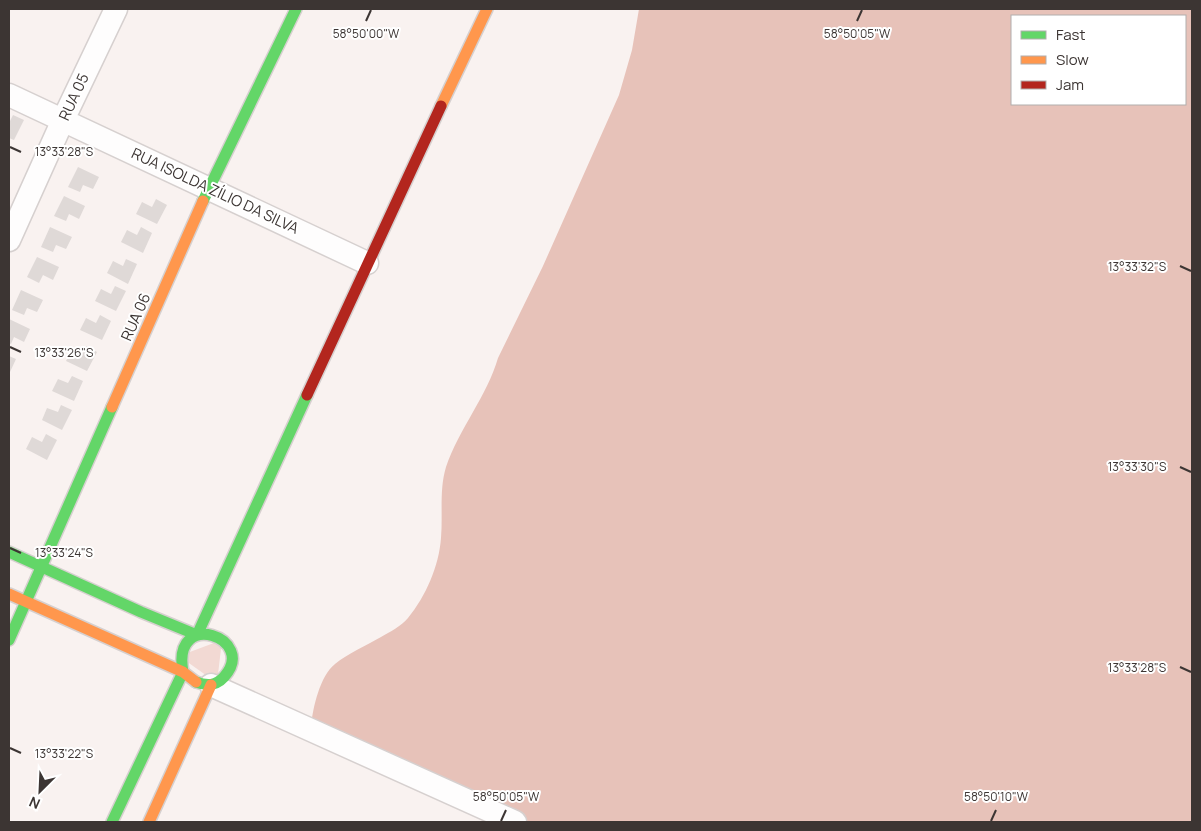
<svg xmlns="http://www.w3.org/2000/svg" width="1201" height="831" font-family="Manrope,sans-serif">
	<style>
		.green { fill: #f2d9d3 }
		.forest { fill: #e7c2b9; fill-rule: evenodd }
		.building { fill: #dfd9d7 }
		.lines { fill: none; stroke-linecap: round; stroke-linejoin: round }
		.street-casing { stroke: #d6d0cf; stroke-width: 25 }
		.fast-casing { stroke: #d6d0cf; stroke-width: 14 }
		.slow-casing { stroke: #d6d0cf; stroke-width: 14 }
		.jam-casing { stroke: #d6d0cf; stroke-width: 14 }
		.street { stroke: #fefdfd; stroke-width: 22 }
		.fast { stroke: #63d668; stroke-width: 11 }
		.slow { stroke: #ff974d; stroke-width: 11 }
		.jam { stroke: #b3261e; stroke-width: 11 }
		.ticks { fill: none; stroke: #3c3533; stroke-width: 2 }
		.labels { text-anchor: middle; stroke-width: 4; stroke-linejoin: round; paint-order: stroke }
		.street-label { font-size: 15px; fill: #3c3533; stroke: #fff }
		.ticks-label { font-size: 12px; text-anchor: middle; fill: #3c3533; stroke: #fff; stroke-width: 4; stroke-linejoin: round; paint-order: stroke }
	</style>
	<rect width="100%" height="100%" fill="#f9f2f0"/>
	<path class="green" d="M222 640 217 683 179 656Z"/>
	<path class="forest" d="M639 9H1192V822H522L311 726C313 707 320 676 335 664 347 654 367 645 381 637 390 632 401 626 408 618 426 596 439 566 441 538 443 515 439 490 446 467 459 429 487 396 498 358L543 266 619 95 632 50ZM1012 16H1185V104H1012Z"/>
	<path class="building" d="M13 115 24 120 14 140 9 138V123Z
		M78 167 99 177 93 189 83 185 80 192 68 187Z
		M64 196 85 206 79 219 69 214 66 221 54 216Z
		M156 199 167 205 157 224 136 214 142 202 152 207Z
		M50 227 72 237 66 249 56 245 53 252 41 247Z
		M141 227 152 233 143 253 121 242 127 230 137 235Z
		M37 257 59 267 53 280 43 275 39 283 27 277Z
		M126 259 137 264 128 284 107 273 113 261 123 266Z
		M115 286 126 291 116 311 95 301 101 289 111 294Z
		M21 290 43 300 37 312 27 308 24 315 12 310Z
		M100 315 111 321 102 340 80 330 86 318 96 323Z
		M9 319 30 329 24 342 14 337 11 344 9 343Z
		M86 346 97 352 87 371 66 361 72 349 82 354Z
		M9 356 16 359 10 372 9 371Z
		M72 376 83 381 74 401 52 391 58 379 68 383Z
		M61 405 72 410 62 430 42 420 47 408 58 412Z
		M46 434 57 440 47 460 26 449 32 437 42 442Z"/>
	<g class="lines">
		<g class="street-casing">
			<path id="street" d="M9 95 367 263
				M9 240 63 120 116 9
				M211 685 515 822"/>
		</g>
		<g class="fast-casing">
			<path id="fast" d="M203 201 296 9
				M9 552 141 612 197 635
				M197 635 307 395
				M9 640 112 407
				M112 822 183 672C171 607 259 638 224 677 216 686 207 686 196 682"/>
		</g>
		<g class="slow-casing">
			<path id="slow" d="M441 106 487 9
				M112 407 203 201
				M9 594 183 672 196 682
				M149 822 211 685"/>
		</g>
		<g class="jam-casing">
			<path id="jam" d="M307 395 441 106"/>
		</g>
		<use href="#street" class="street"/>
		<use href="#fast" class="fast"/>
		<use href="#slow" class="slow"/>
		<use href="#jam" class="jam"/>
	</g>
	<path class="ticks" d="M366 21 371 10M857 21 862 10M10 147 21 152M1180 266 1191 271M10 347 21 352M1180 467 1191 472M10 548 21 553M1180 667 1191 672M10 748 21 753M501 821 506 810M991 821 996 810"/>
	<g class="labels">
		<g class="street-label">
			<text transform="translate(74 97) rotate(-65)" y="5">RUA 05</text>
			<text transform="translate(215 191) rotate(25)" y="5">RUA ISOLDA ZÍLIO DA SILVA</text>
			<text transform="translate(136 317) rotate(-66)" y="5">RUA 06</text>
		</g>
	</g>
	<g class="ticks-label">
		<text x="366" y="38">58°50'00"W</text>
		<text x="857" y="38">58°50'05"W</text>
		<text x="64" y="156">13°33'28"S</text>
		<text x="1137" y="271">13°33'32"S</text>
		<text x="64" y="357">13°33'26"S</text>
		<text x="1137" y="471">13°33'30"S</text>
		<text x="64" y="557">13°33'24"S</text>
		<text x="1137" y="672">13°33'28"S</text>
		<text x="64" y="758">13°33'22"S</text>
		<text x="506" y="801">58°50'05"W</text>
		<text x="996" y="801">58°50'10"W</text>
	</g>
	<rect width="1201" height="831" fill="none" stroke="#3c3533" stroke-width="20"/>
	<rect x="1011" y="15" width="175" height="90" fill="#ffffff" stroke="#b1aead"/>
	<rect x="1021" y="31" width="25" height="8" fill="#63d668" stroke="#b1aead"/>
	<text x="1056" y="40" font-size="15" fill="#3c3533">Fast</text>
	<rect x="1021" y="56" width="25" height="8" fill="#ff974d" stroke="#b1aead"/>
	<text x="1056" y="65" font-size="15" fill="#3c3533">Slow</text>
	<rect x="1021" y="81" width="25" height="8" fill="#b3261e" stroke="#b1aead"/>
	<text x="1056" y="90" font-size="15" fill="#3c3533">Jam</text>
	<g transform="translate(40 791) rotate(204)" stroke="#ffffff" stroke-width="4" paint-order="stroke">
	<path d="M0-4L9 19L0 12L-9 19Z" fill="#3c3533"/>
	<text y="-8" font-size="14" font-weight="bold" text-anchor="middle" fill="#3c3533">N</text>
	</g>
</svg>
